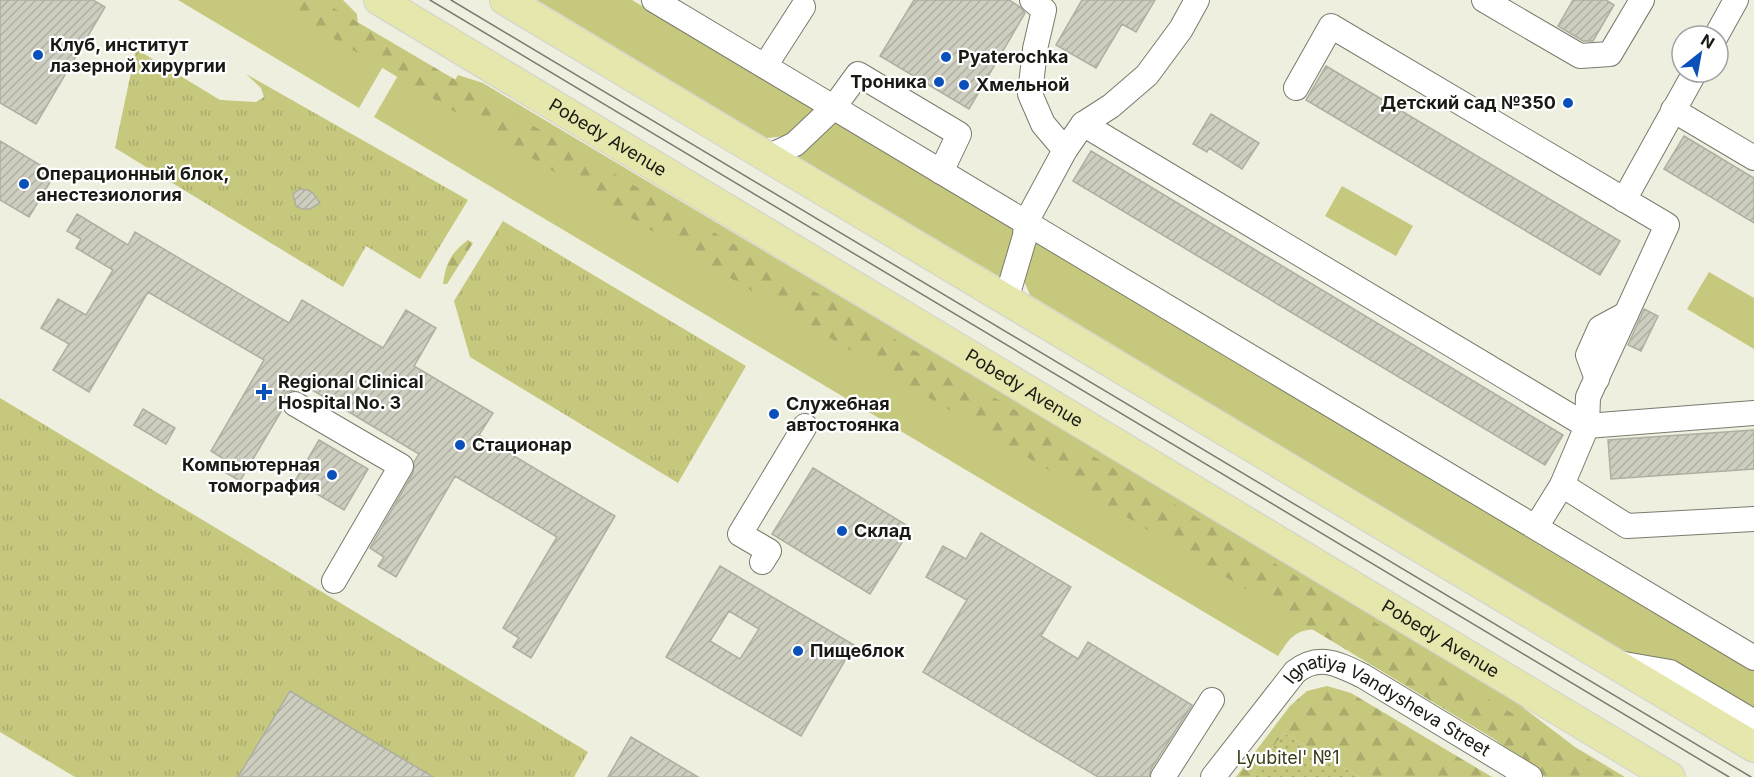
<svg xmlns="http://www.w3.org/2000/svg" width="1754" height="777" font-family="Inter,sans-serif">
	<style>
		.grass { fill: #c6c87e }
		.forest { fill: url(#forest-firs) }
		.park { fill: url(#park-tufts) }
		.garden { fill: url(#garden-dots) }
		.building { fill: url(#building-hatch); stroke: #aeafa1; stroke-width: 1.5; fill-rule: evenodd }
		.lines { fill: none; stroke-linecap: round; stroke-linejoin: round }
		.minor-casing { stroke: #7a7b6d; stroke-width: 26 }
		.major-casing { stroke: #d1d1d0; stroke-width: 32 }
		.minor { stroke: #fff; stroke-width: 24 }
		.major { stroke: #e5e7ac; stroke-width: 30 }
		.tram { stroke: #7a7a70; stroke-width: 1.5 }
		.poi-dot { fill: #0a50ba; stroke: #fff; stroke-width: 2 }
		.labels { text-anchor: middle; stroke-width: 4.5; stroke-linejoin: round; paint-order: stroke }
		.poi-label { font-size: 18px; font-weight: bold; fill: #1a1a14; stroke: #fff; text-anchor: start }
		.street-label { font-size: 18px; fill: #1a1a14; stroke: #fff }
		.park-label { font-size: 18px; fill: #3d3e18; stroke: #fff }
	</style>
	<defs>
		<pattern id="forest-firs" width="22" height="20" patternUnits="userSpaceOnUse" patternTransform="scale(1.5)"><rect width="22" height="20" fill="#c6c87e"/><path d="M5 1l3.5 6h-7zM16 11l3.5 6h-7z" fill="#aaab6c"/></pattern>
		<pattern id="park-tufts" width="24" height="20" patternUnits="userSpaceOnUse" patternTransform="scale(1.5)"><rect width="24" height="20" fill="#c6c87e"/><path d="M3 7l-1-3M5 7V3M7 7l1-3M15 17l-1-3M17 17v-4M19 17l1-3" fill="none" stroke="#aaab6c"/></pattern>
		<pattern id="garden-dots" width="8" height="8" patternUnits="userSpaceOnUse" patternTransform="scale(1.5)"><rect width="8" height="8" fill="#c6c87e"/><path d="M2 2h.1M6 6h.1" fill="none" stroke="#aaab6c" stroke-width="1.8" stroke-linecap="round"/></pattern>
		<pattern id="building-hatch" width="6" height="6" patternUnits="userSpaceOnUse" patternTransform="scale(1.5)"><rect width="6" height="6" fill="#cdcebf"/><path d="M-1 1l2-2M0 6l6-6M5 7l2-2" fill="none" stroke="#afb0a3"/></pattern>
	</defs>
	<rect width="100%" height="100%" fill="#eeefdf"/>
	<path class="grass" d="M178 0H343L357 14 358 31 392 51 359 108Z
		M537 0H632L818 111 794 135 767 138Z
		M407 60 451 86 458 75 483 83 1490 685 1492 684 1575 747 1625 777H1575L1318 629C1294 630 1290 638 1278 656L374 117Z
		M834 123 840 124 1021 233 1005 280 793 154Z
		M1342 186 1413 226 1396 256 1325 216Z
		M1031 239 1754 671V717L1668 666 1623 651 1030 295 1024 281Z
		M1709 272 1754 298V349L1687 309Z"/>
	<path class="forest" d="M270 0H320L1420 649 1458 681 1619 777H1545L1494 739Z
		M468 240 473 243 447 284H443C446 262 451 253 468 240Z
		M1327 686 1351 693 1492 777H1360L1284 733 1250 777H1236L1290 706 1307 691Z"/>
	<path class="park" d="M136 49 220 100 256 102 264 97 261 88 246 74 468 200 420 279 366 246 343 287 115 148Z
		M503 221 746 366 678 483 470 357 454 301Z
		M0 398 588 752 574 777H75L0 732Z"/>
	<path class="garden" d="M1284 733 1360 777H1250Z"/>
	<path class="building" d="M0 0H93L105 7 36 124 0 103Z
		M914 0H1009L1020 7 1025 13 969 109 880 56Z
		M1082 0H1155L1136 32 1122 24 1096 68 1056 45Z
		M1573 0H1606L1614 5 1593 41H1583L1558 26Z
		M1326 66 1620 241 1600 275 1306 100Z
		M1211 114 1259 143 1242 169 1209 148 1207 152 1193 144Z
		M1684 136 1754 178V223L1664 169Z
		M0 141 55 174 29 217 0 200Z
		M1091 151 1563 435 1545 465 1073 181Z
		M300 189 308 190 313 193 320 203 310 209H302L296 206 293 194Z
		M77 214 128 245 135 232 289 323 302 300 383 348 406 310 436 328 414 366 493 413 479 435 615 516 531 658 513 647 519 638 503 628 557 537 455 476 396 577 378 566 384 557 370 548 413 473 414 462 419 454 299 382 294 390 287 392 282 397 281 403 282 410 240 481 221 470 227 461 211 451 264 360 148 292 89 392 53 370 69 344 41 328 58 299 86 315 113 270 76 248 81 239 67 231Z
		M1644 309 1658 316 1641 351 1628 345Z
		M143 409 175 428 166 444 134 425Z
		M1754 430V469L1611 479 1608 440Z
		M319 440 368 469 344 510 295 481Z
		M813 468 911 528 870 594 772 534Z
		M981 533 1071 587 1041 636 1078 659 1088 642 1192 705 1151 769 1149 777H1098L923 672 967 600 926 577 943 546 966 559Z
		M720 566 854 645 801 736 666 657ZM729 611 759 629 740 659 710 641Z
		M290 691 433 777H238Z
		M631 737 698 777H608Z"/>
	<g class="lines">
		<g class="minor-casing">
			<g id="minor">
				<path d="M654 0 1754 658"/>
				<path d="M1032 0 1044 10 1035 49 1030 94 1043 124 1065 150"/>
				<path d="M1484 0 1580 56 1610 54 1642 0"/>
				<path d="M1716 36 1736 0"/>
				<path d="M765 66 803 7"/>
				<path d="M1296 88 1331 26 1667 225 1588 397 1587 426 1562 485 1536 527"/>
				<path d="M1673 110 1754 158"/>
				<path d="M1083 124 1587 426 1754 413"/>
				<path d="M768 157 795 144 834 107 858 74 959 134 941 172"/>
				<path d="M1624 200 1695 72"/>
				<path d="M1006 300 1025 236 1026 222 1065 150 1083 124 1111 106 1147 75 1181 29 1197 0"/>
				<path d="M1597 379 1588 355 1600 328 1626 314"/>
				<path d="M295 404 401 466 334 581"/>
				<path d="M1562 485 1627 526 1754 519"/>
				<path d="M762 562 769 551 740 534 805 426"/>
				<path d="M1624 664 1670 672 1754 722"/>
				<path d="M1163 777 1212 700"/>
				<path id="s1" d="M1213 777 1295 672C1319 653 1338 664 1363 676L1530 777"/>
			</g>
		</g>
		<g class="major-casing">
			<g id="major">
				<path id="s2" d="M379 0 1670 777"/>
				<path d="M505 0 1754 747"/>
			</g>
		</g>
		<use href="#minor" class="minor"/>
		<use href="#major" class="major"/>
		<path class="tram" d="M430 0 1729 777
			M451 0 1751 777"/>
	</g>
	<g class="poi-dot">
		<circle cx="38" cy="55" r="6"/>
		<circle cx="946" cy="57" r="6"/>
		<circle cx="939" cy="82" r="6"/>
		<circle cx="964" cy="85" r="6"/>
		<circle cx="1568" cy="103" r="6"/>
		<circle cx="24" cy="184" r="6"/>
		<path d="M261 383h6v6h6v6h-6v6h-6v-6h-6v-6h6z"/>
		<circle cx="774" cy="414" r="6"/>
		<circle cx="460" cy="445" r="6"/>
		<circle cx="332" cy="475" r="6"/>
		<circle cx="842" cy="531" r="6"/>
		<circle cx="798" cy="651" r="6"/>
	</g>
	<g class="labels">
		<g class="poi-label">
			<text x="50" y="51">Клуб, институт<tspan x="50" dy="21">лазерной хирургии</tspan></text>
			<text x="958" y="63">Pyaterochka</text>
			<text x="927" y="88" text-anchor="end">Троника</text>
			<text x="976" y="91">Хмельной</text>
			<text x="1556" y="109" text-anchor="end">Детский сад №350</text>
			<text x="36" y="180">Операционный блок,<tspan x="36" dy="21">анестезиология</tspan></text>
			<text x="278" y="388">Regional Clinical<tspan x="278" dy="21">Hospital No. 3</tspan></text>
			<text x="786" y="410">Служебная<tspan x="786" dy="21">автостоянка</tspan></text>
			<text x="472" y="451">Стационар</text>
			<text x="320" y="471" text-anchor="end">Компьютерная<tspan x="320" dy="21">томография</tspan></text>
			<text x="854" y="537">Склад</text>
			<text x="810" y="657">Пищеблок</text>
		</g>
		<g class="street-label">
			<text dy="6" stroke="none"><textPath href="#s2" startOffset="267">Pobedy Avenue</textPath></text>
			<text dy="6" stroke="none"><textPath href="#s2" startOffset="753">Pobedy Avenue</textPath></text>
			<text dy="6" stroke="none"><textPath href="#s2" startOffset="1239">Pobedy Avenue</textPath></text>
			<text dy="6" stroke="none"><textPath href="#s1" startOffset="237">Ignatiya Vandysheva Street</textPath></text>
		</g>
		<g class="park-label">
			<text x="1288" y="764">Lyubitel' №1</text>
		</g>
	</g>
	<g transform="translate(1700 54) rotate(31)"><circle r="28" fill="#ffffff" stroke="#a3a3a1" stroke-width="1.5"/>
	<path d="M0-4.5L10 22L0 15L-10 22Z" fill="#0a50ba"/>
	<text y="-9" font-size="16" font-weight="bold" text-anchor="middle" fill="#1a1a14">N</text>
	</g>
</svg>
